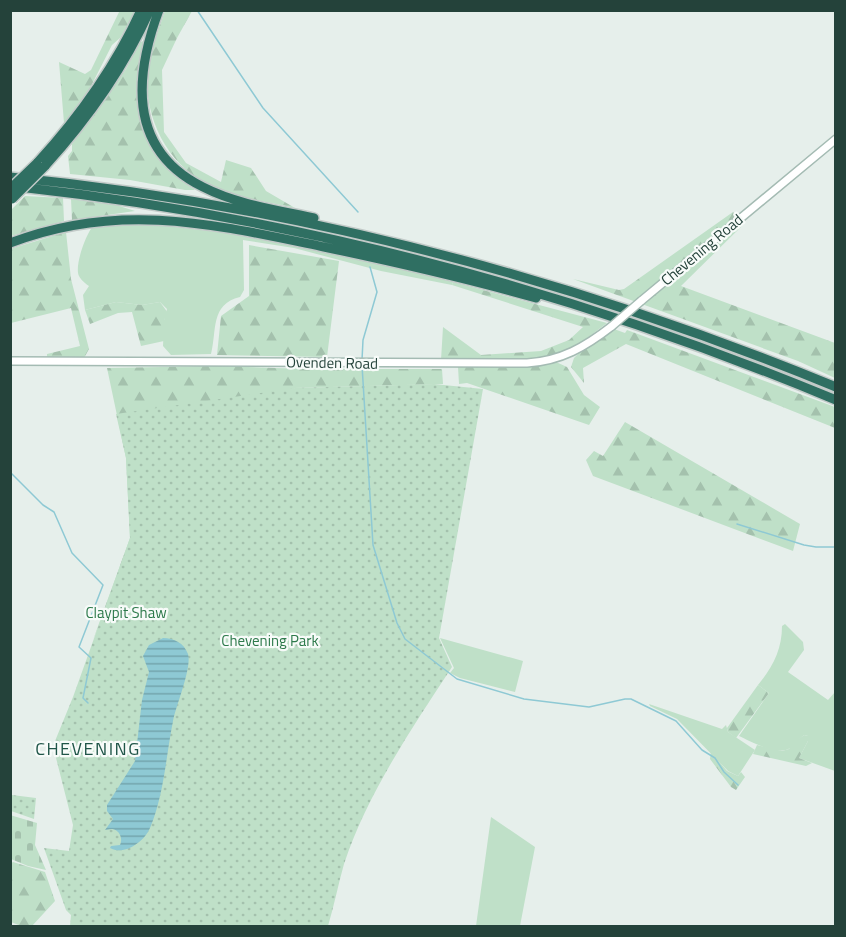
<svg xmlns="http://www.w3.org/2000/svg" width="846" height="937" font-family="'Titillium Web',sans-serif">
	<style>
		.green { fill: #bfe0c8 }
		.forest { fill: url(#forest-firs) }
		.cemetery { fill: url(#cemetery-stones) }
		.park { fill: url(#park-dots) }
		.water { fill: url(#water-rules) }
		.lines { fill: none; stroke-linecap: round; stroke-linejoin: round }
		.stream { stroke: #8ec9d4; stroke-width: 1.5 }
		.secondary-casing { stroke: #a4bbb3; stroke-width: 10 }
		.highway-casing { stroke: #c2cac8; stroke-width: 12 }
		.secondary { stroke: #fff; stroke-width: 7 }
		.highway { stroke: #2f6f62; stroke-width: 9 }
		.secondary-bridge-casing { stroke: #a4bbb3; stroke-width: 10; stroke-linecap: butt }
		.highway-bridge-casing { stroke: #c2cac8; stroke-width: 12; stroke-linecap: butt }
		.secondary-bridge { stroke: #fff; stroke-width: 7 }
		.highway-bridge { stroke: #2f6f62; stroke-width: 9 }
		.labels { text-anchor: middle; stroke-width: 4.5; stroke-linejoin: round; paint-order: stroke }
		.street-label { font-size: 15px; fill: #24423a; stroke: #f7fbf9 }
		.park-label { font-size: 15px; fill: #2d7a4b; stroke: #f7fbf9 }
		.quarter-label { font-size: 18px; letter-spacing: 1.5px; fill: #1f5548; stroke: #f7fbf9 }
	</style>
	<defs>
		<pattern id="forest-firs" width="22" height="20" patternUnits="userSpaceOnUse" patternTransform="scale(1.5)"><rect width="22" height="20" fill="#bfe0c8"/><path d="M5 1l3.5 6h-7zM16 11l3.5 6h-7z" fill="#a4c1ad"/></pattern>
		<pattern id="cemetery-stones" width="16" height="16" patternUnits="userSpaceOnUse" patternTransform="scale(1.5)"><rect width="16" height="16" fill="#bfe0c8"/><path d="M2 7V4a2 2 0 0 1 4 0v3zM10 15v-3a2 2 0 0 1 4 0v3z" fill="#a4c1ad"/></pattern>
		<pattern id="park-dots" width="8" height="8" patternUnits="userSpaceOnUse" patternTransform="scale(1.5)"><rect width="8" height="8" fill="#bfe0c8"/><path d="M2 2h.1M6 6h.1" fill="none" stroke="#a4c1ad" stroke-width="1.8" stroke-linecap="round"/></pattern>
		<pattern id="water-rules" width="6" height="5" patternUnits="userSpaceOnUse" patternTransform="scale(1.5)"><rect width="6" height="5" fill="#8ec9d4"/><path d="M0 2.5h6" fill="none" stroke="#74a5ad"/></pattern>
	</defs>
	<rect width="100%" height="100%" fill="#e6efeb"/>
	<path class="green" d="M140 223 227 233 366 260 453 282 452 285 381 271 294 248 243 240 244 290 240 297C210 304 217 331 211 354L171 355 163 346 164 320 167 309 160 302 142 305 116 302 85 310 83 295 89 286C86 284 81 280 79 276 74 266 86 234 93 226Z
		M785 624 803 642 804 650 788 672 828 700 835 692V771L799 758 808 741V736L804 735C799 739 795 745 790 748 778 757 750 741 739 736L769 693 758 685C773 667 782 649 782 626Z
		M440 638 523 661 515 692 460 678 450 673 454 668Z
		M649 704 722 729 726 725 728 732 755 750 738 776 728 771 677 719 650 706Z
		M491 817 535 847 520 926H476Z"/>
	<path class="forest" d="M120 10 136 11 120 38 112 45 88 92 64 123 59 62 85 74 91 70Z
		M165 11H192L177 38 162 70 164 132 186 163 221 182 226 160 251 168 266 191 295 208C269 202 239 198 215 188 168 168 142 117 148 68 151 49 159 28 165 11Z
		M144 41C127 103 140 152 195 190H185L130 180 70 174 68 156 72 151V144L126 69 140 42Z
		M25 196 63 198 64 221 11 236V210Z
		M71 199 116 205 135 211 72 220Z
		M733 212 744 224 681 286 835 343V378L798 361 573 279 619 290 624 289Z
		M66 232 71 279 89 349 84 358 47 359V354L80 346 71 308 11 323 10 249Z
		M249 245 339 261 327 357 217 355 221 316 249 296Z
		M453 282 607 323 574 348 540 360H441L443 327 481 355 541 351 569 340 583 327 452 285Z
		M116 302 142 305 160 302 168 313 164 320V341L141 346 132 312 118 313 90 324 85 310Z
		M614 329 625 333 627 330 835 407V428L626 344 583 368 584 383 571 367 574 358 578 354Z
		M556 362 567 367 584 395 600 407 589 425 467 383 459 384 458 367 540 365Z
		M216 366 306 369H442L443 384 295 388 145 518 93 640 130 538 126 458 107 368Z
		M625 422 800 524 793 551 593 476 586 460 594 451 603 456Z
		M758 685 769 693 736 738 728 732 727 728Z
		M804 735 808 736V741L799 758 812 763 806 766 753 754 757 745 782 751 789 749 792 744Z
		M711 752 727 771 738 776 741 772 745 777 736 790 731 787 710 759Z
		M13 862 45 872 55 901 32 926H21L11 922 10 864Z"/>
	<path class="cemetery" d="M10 815 37 823 35 845 46 870 28 866 11 859Z"/>
	<path class="park" d="M434 384 483 389 439 638 452 667C412 728 367 794 344 864 338 885 334 906 328 926H70L71 915 66 910 44 848 69 851 73 825 53 746 73 697 130 538 126 458 116 414 295 388Z
		M12 795 36 798 34 819 11 811Z"/>
	<path class="water" d="M163 638C174 638 184 643 188 654 192 668 176 705 173 721 166 756 164 795 150 828 144 842 124 856 110 848L111 846 120 845C123 839 120 830 112 829 109 829 107 830 105 830L113 819 107 811V805L135 761 142 700 149 672 143 656 149 645Z"/>
	<g class="lines">
		<path class="stream" d="M197 10 263 108 358 212
			M362 360 363 340 377 292 370 267
			M362 365 373 545 397 623 405 639 457 679 524 699 589 707 625 699H631L676 721 702 750 715 758 724 772 738 785
			M10 472 43 505 54 512 72 553 103 585 79 647 91 658 83 698 88 703
			M737 524 804 545 816 547H836"/>
		<g class="secondary-casing">
			<path id="secondary" d="M641 301 836 139
				M10 361 527 363C561 361 585 347 612 326"/>
		</g>
		<g class="highway-casing">
			<path id="highway" d="M159 10C134 77 128 150 203 187 236 204 277 210 314 218
				M37 163C79 117 115 67 141 10
				M45 166C88 119 124 68 150 10
				M10 177C294 205 573 279 836 387
				M19 187C300 218 574 291 836 400
				M10 243C120 201 213 224 324 247 395 262 466 278 536 298"/>
		</g>
		<use href="#secondary" class="secondary"/>
		<use href="#highway" class="highway"/>
		<g class="secondary-bridge-casing">
			<path id="secondary-bridge" d="M612 326 641 301"/>
		</g>
		<g class="highway-bridge-casing">
			<path id="highway-bridge" d="M10 189 37 163
				M12 199 45 166"/>
		</g>
		<use href="#secondary-bridge" class="secondary-bridge"/>
		<use href="#highway-bridge" class="highway-bridge"/>
	</g>
	<g class="labels">
		<g class="street-label">
			<text transform="translate(702 250) rotate(-40)" y="5">Chevening Road</text>
			<text transform="translate(332 363) rotate(1)" y="5">Ovenden Road</text>
		</g>
		<g class="park-label">
			<text x="126" y="618">Claypit Shaw</text>
			<text x="270" y="646">Chevening Park</text>
		</g>
		<g class="quarter-label">
			<text x="88" y="755">CHEVENING</text>
		</g>
	</g>
	<rect width="846" height="937" fill="none" stroke="#24423a" stroke-width="24"/>
</svg>
